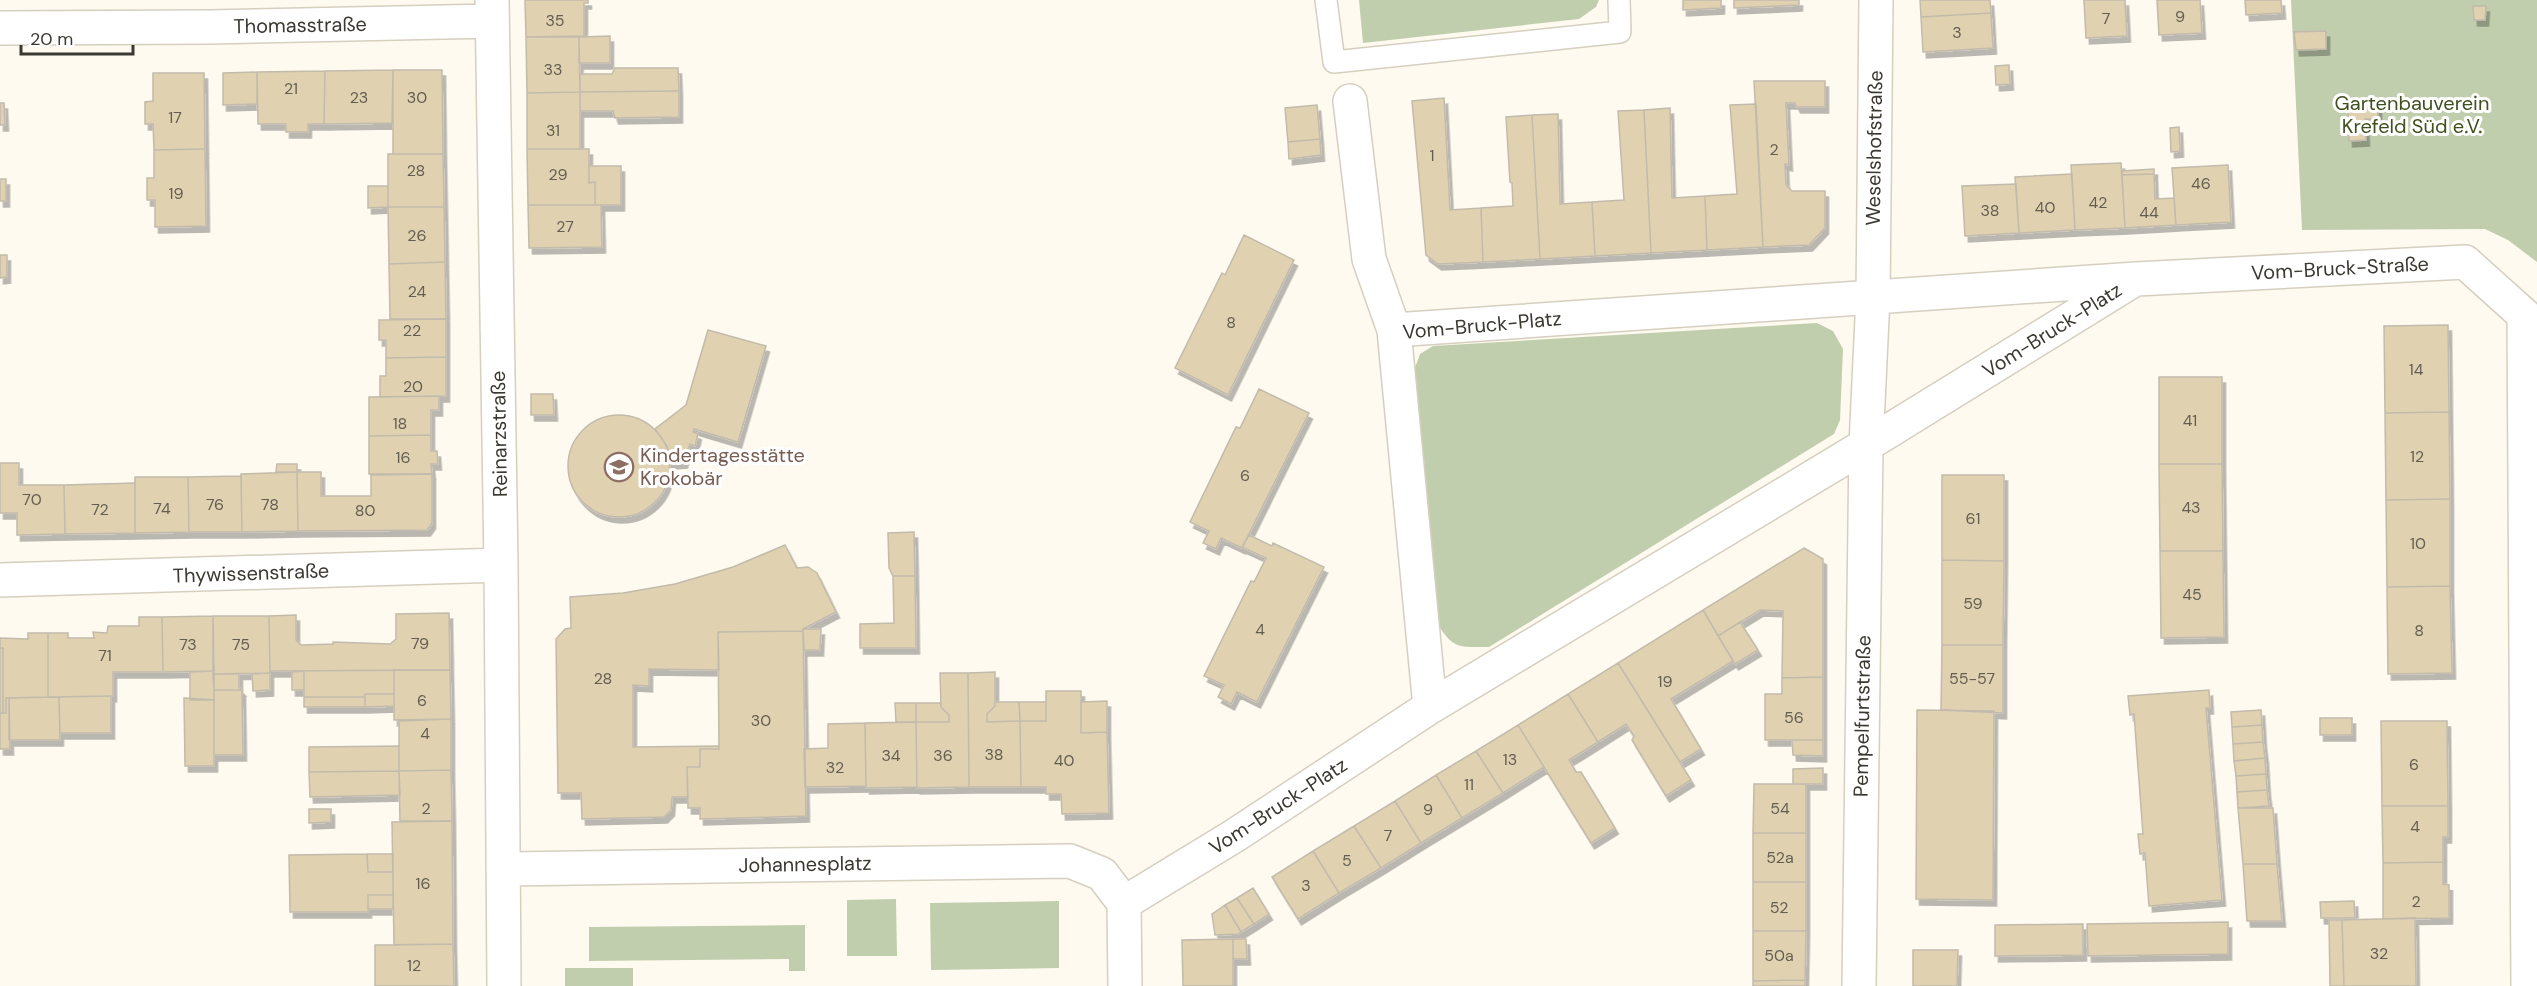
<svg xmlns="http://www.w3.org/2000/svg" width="2537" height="986" font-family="'DM Sans',sans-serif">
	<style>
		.green { fill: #c1cead }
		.building { fill: #e0d1b0; stroke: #c2bbac; stroke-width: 1.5; filter: url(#shadow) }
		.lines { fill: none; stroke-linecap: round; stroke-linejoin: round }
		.lane-casing { stroke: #d6cfc0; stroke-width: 24 }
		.street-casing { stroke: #d6cfc0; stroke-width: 36 }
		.lane { stroke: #fff; stroke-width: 21 }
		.street { stroke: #fff; stroke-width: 33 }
		.labels { text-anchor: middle; stroke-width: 6; stroke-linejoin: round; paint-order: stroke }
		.number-label { font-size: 16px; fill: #645e51 }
		.street-label { font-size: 20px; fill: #3a3831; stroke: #fff }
		.park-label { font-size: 20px; fill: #40501e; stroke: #fff }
		.education-label { font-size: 20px; fill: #785e54; stroke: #fff; text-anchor: start }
	</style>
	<defs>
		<filter id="shadow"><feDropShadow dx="3.5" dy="6" stdDeviation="0" flood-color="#0004"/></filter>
	</defs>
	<rect width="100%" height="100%" fill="#fefaf0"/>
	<path class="green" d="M1359 0H1599L1596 7 1579 19 1363 43Z
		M2291 0H2537V262L2508 240 2485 229 2302 230Z
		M1817 323 1833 331 1843 349 1840 420 1834 434 1489 647C1456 647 1453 649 1435 620L1412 376 1420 354 1433 346Z
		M896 899 897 956H847V900Z
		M1059 901V968L931 970 930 903Z
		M805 925V971H789V959L589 961V927Z
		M565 968H633V986H565Z"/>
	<path class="building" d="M525 0H588V3H584V36L526 37Z
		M1683 0H1721V8L1683 10Z
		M1734 0H1799V5L1734 8Z
		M1920 0H1990L1991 13 1921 17Z
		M2084 0H2125L2127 36 2086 38Z
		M2157 0H2200L2202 33 2159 35Z
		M2245 0H2281L2282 13 2246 15Z
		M2473 6H2486L2485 20H2474Z
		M1991 13 1993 48 1923 52 1921 17Z
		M2326 31V49L2296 50 2294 32Z
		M610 36V63H579V37Z
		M526 37H579L580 92 527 93Z
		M2009 65 2010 84 1996 85 1995 66Z
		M615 68H678L679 91 580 92V74H612Z
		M393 70 392 123 324 124 325 71Z
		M393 70H442L443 154H393Z
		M325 71 324 124H308V132H286V124H258L257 72Z
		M257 72V104L223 105V73Z
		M153 73H204L205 149 154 150 153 124H145V102L153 101Z
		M1754 81H1825V107H1797L1795 103H1786L1789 165 1785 164 1786 185 1792 191H1825V228L1809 245 1763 247Z
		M679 91V117L615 118 613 111H580V92Z
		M580 92V149H527V93Z
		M1444 98 1450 210 1481 208 1483 262 1438 264 1426 255 1412 101Z
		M2378 102V119H2365L2366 140 2349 141 2348 103Z
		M0 103H4L5 125H0Z
		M1756 104 1763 247 1707 250 1705 196 1737 194 1730 105Z
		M1317 105 1320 139 1288 142 1285 108Z
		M1670 108 1672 198 1705 196 1707 250 1651 253 1644 110Z
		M1644 110 1651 253 1595 256 1592 202 1624 200 1618 111Z
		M1558 114 1560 204 1592 202 1595 256 1540 259 1532 115Z
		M1532 115 1540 259 1483 262 1481 208 1513 206 1512 183 1510 182 1506 117Z
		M2179 127 2180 151 2171 152 2170 128Z
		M1320 139 1321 155 1289 159 1288 142Z
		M205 149 206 226 155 227V200H147V178H154V150Z
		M527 149H589V183L595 182V205H528Z
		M388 154H443L444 207H388Z
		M2121 163 2125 228 2075 230 2071 165Z
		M2228 165 2231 222 2176 225 2172 168Z
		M589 166H621V205H595V182L589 183Z
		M2154 169V174L2122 175V171Z
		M2072 174 2075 230 2019 233 2015 177Z
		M2154 174 2155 199 2174 198 2176 225 2125 228 2122 175Z
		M0 179H6V201H0Z
		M2016 184 2019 233 1965 236 1962 186Z
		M368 186H388V207L368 208Z
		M528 205H601L602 247 529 248Z
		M388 207H444L445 262 389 264Z
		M1244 235 1294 260 1228 395 1175 368 1222 273 1225 275Z
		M0 255H7V277L0 278Z
		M445 262 446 319H390L389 264Z
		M446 319V357L386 358V340H379V320Z
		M2448 325 2449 412 2385 413 2384 326Z
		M708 330 766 346 738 442 694 429 693 432 698 434 695 446 690 444 684 462 671 463 667 446 655 429 686 405Z
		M446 357V396L380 397V376H386V358Z
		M2159 377H2222V464H2159Z
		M1259 389 1309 413 1242 548 1221 538 1216 549 1203 543 1209 531 1190 522 1236 427 1240 428Z
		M531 394H553L554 415H531Z
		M439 396V410H431V435L369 436V397Z
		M2449 412 2450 499 2386 500 2385 413Z
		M568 466a51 51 0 1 1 102 0a51 51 0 1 1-102 0Z
		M431 435V451H437L438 464H431L432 474H369V436Z
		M0 463H19V485H64L65 534 17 535V513H0Z
		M277 464H297V472H276Z
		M2159 464H2222L2223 551H2160Z
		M297 472 298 531 242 532 241 474Z
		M297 472H321V496H371V475L432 474V523L427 530 298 531Z
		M1942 475H2004V561L1942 560Z
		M241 476 242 532H189L188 477Z
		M135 477H188L189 532 135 533Z
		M135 483V533L65 534 64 485Z
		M2450 499V586L2387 587 2386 500Z
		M914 532 915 576H893L889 568 888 533Z
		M1249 535 1272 546 1273 543 1324 567 1257 702 1237 692 1231 704 1218 697 1224 685 1204 676 1251 581 1254 582 1266 558 1242 547Z
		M785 545 797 568 808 567 817 573 836 612 803 629V631L718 632 719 670 649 669V686L633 685V747L719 746V749H700V767H687L688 797H672L671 810 664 817 582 819 581 793H558L556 639 565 629 571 628 570 597 623 593 675 584 733 567Z
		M1804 548 1823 559V677L1782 678 1783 611 1760 610 1718 636 1703 610Z
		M2160 551H2223L2224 637 2161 638Z
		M1942 560 2004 561 2003 645H1942Z
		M893 576H915L916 648H860V624L894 623Z
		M2450 586 2452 673 2388 674 2387 587Z
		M1703 610 1733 661 1671 699 1701 749 1680 762 1618 663Z
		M449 613 450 670 270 671 269 616 296 615V640L301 645 333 644V642L390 644 396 639V614Z
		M213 616 214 671 163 672 162 617Z
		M213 616H269L270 673 213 674Z
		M139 617H162L163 672H113V696L48 697V633H68V638H94L93 632 107 633 108 626H139Z
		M1740 622 1758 650 1735 664 1718 636Z
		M803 629H821L820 650H804Z
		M803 631 806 816 700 819V808H688L687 767H700V749H719L718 632Z
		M28 633H48V697L6 698V713H3V648H0V638L28 639Z
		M1942 645H2003V713L1941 710Z
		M0 648H3V713H0Z
		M1618 663 1691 780 1666 796 1632 740 1634 736 1626 724 1598 742 1568 694Z
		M394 670H450L451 719 394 720Z
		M394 670V694H365V697H304V671Z
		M214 671V700H190V672Z
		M304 671V690H292V672Z
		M995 672V706L987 714V722L1020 721 1021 787H969L968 673Z
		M270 673V690L253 691 252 674Z
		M940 673H968L969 787 917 788 916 722H949V715L941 707Z
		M213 674H239V687L242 690H214Z
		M1823 677V740H1765V694H1782V678Z
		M214 690H242L243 755H214Z
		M2209 690 2210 708H2206L2222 900 2149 906 2145 853 2140 854 2138 834H2143L2134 714 2130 715 2128 696Z
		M1046 691H1081V733L1107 732 1109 813 1062 814 1061 794H1046V787H1021L1020 721H1046Z
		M365 694H394V706L365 707Z
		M1568 694 1598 742 1569 760 1576 772H1581L1615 828 1591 843 1518 725Z
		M111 696V733H60L59 697Z
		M59 697 60 740H9V698Z
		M304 697H365V707H304Z
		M6 698H9L10 749H0V713H6Z
		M184 698 214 700V766H185Z
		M1107 701V732L1081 733V702Z
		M995 702H1019L1020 721 987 722V714L995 706Z
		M1019 702H1046V721H1020Z
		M895 703H916V722H896Z
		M916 703H941V707L949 715V722H916Z
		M1917 710 1994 711 1993 900 1916 899Z
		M2261 710 2262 725 2232 727 2231 712Z
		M2320 718H2352V735H2320Z
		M451 719V770L399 771V721Z
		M2381 721H2447L2448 806H2382Z
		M916 722 917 787 866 788 865 723Z
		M865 723 866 786 805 787 804 749 828 748V724Z
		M1518 725 1544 767 1503 793 1476 751Z
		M2262 725 2263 742 2233 744 2232 727Z
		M1792 740H1823V756L1793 755Z
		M2263 742 2265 758 2234 761 2233 744Z
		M399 746V771L309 772V747Z
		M1476 751 1503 793 1462 818 1436 775Z
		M2265 758 2266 774 2236 776 2234 761Z
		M1823 768V784H1793V769Z
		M451 770 452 821H400L399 771Z
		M399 771 400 795 310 797 309 772Z
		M2266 774 2267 790 2237 792 2236 776Z
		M1436 775 1462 818 1421 843 1395 801Z
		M1754 784H1806V833H1753Z
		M2267 790 2269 806 2238 808 2237 792Z
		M1395 801 1421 843 1381 868 1354 826Z
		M2382 806H2448V837H2443V862L2383 863Z
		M2238 808H2273L2277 864H2243Z
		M309 809H331V822L309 823Z
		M452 821 453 944 394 945 392 822Z
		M1354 826 1381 868 1339 893 1313 851Z
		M1753 833H1806V882H1753Z
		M1313 851 1339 893 1298 919 1272 877Z
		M367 854H393V872H368Z
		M367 854 368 872H393V895H368V912H290L289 855Z
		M2443 862V884L2449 885V918L2383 919V863Z
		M2243 864H2277L2282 921H2247Z
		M1753 882H1806V931H1753Z
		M1253 888 1269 914 1254 924 1237 898Z
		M368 895H393V909H368Z
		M1237 898 1254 924 1241 932 1225 905Z
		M2354 901 2355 918H2321L2320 902Z
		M1225 905 1241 932 1238 934 1215 935 1212 914Z
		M2415 918 2416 986H2344L2342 920Z
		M2329 920H2342L2344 986H2330Z
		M2228 922V954L2088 956 2087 924Z
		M2083 924V955L1995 956V925Z
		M1753 931H1806L1805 980 1753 981Z
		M1233 939H1246L1247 959H1233Z
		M1233 939V986H1183L1182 940Z
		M453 944 454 986H375V945Z
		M1913 950H1958L1957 986H1913Z
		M1805 980V986H1753V981Z"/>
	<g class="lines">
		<g class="lane-casing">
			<path id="lane" d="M1326 0 1334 62 1620 32 1619 0"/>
		</g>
		<g class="street-casing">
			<path id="street" d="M492 0 501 565 504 986
				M0 28 209 27 492 21
				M1350 101 1369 259 1394 330 1430 707 1866 445 2132 281
				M1394 330 2136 279 2465 262 2524 315 2528 986
				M0 580 501 565
				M504 869 1070 861 1102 874 1124 903 1125 986
				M1124 903 1234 836 1430 707
				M1859 986 1866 445 1873 297 1876 0"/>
		</g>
		<use href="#lane" class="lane"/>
		<use href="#street" class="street"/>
	</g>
	<defs>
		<g id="school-ring" transform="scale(1.5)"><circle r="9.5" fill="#fff" stroke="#8d6e63" stroke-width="1.5"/><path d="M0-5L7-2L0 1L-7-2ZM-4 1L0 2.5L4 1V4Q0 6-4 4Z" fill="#8d6e63"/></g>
	</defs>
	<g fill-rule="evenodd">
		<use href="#school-ring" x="619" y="467"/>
	</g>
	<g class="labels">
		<g class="number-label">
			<text x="2180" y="22">9</text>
			<text x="2106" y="24">7</text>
			<text x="555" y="26">35</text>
			<text x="1957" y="38">3</text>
			<text x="553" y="75">33</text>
			<text x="291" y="94">21</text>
			<text x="359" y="103">23</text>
			<text x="417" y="103">30</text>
			<text x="175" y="123">17</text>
			<text x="553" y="136">31</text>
			<text x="1774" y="155">2</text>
			<text x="1432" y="161">1</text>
			<text x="416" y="176">28</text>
			<text x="558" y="180">29</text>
			<text x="2201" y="189">46</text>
			<text x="176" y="199">19</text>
			<text x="2098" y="208">42</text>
			<text x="2045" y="213">40</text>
			<text x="1990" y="216">38</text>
			<text x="2149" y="218">44</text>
			<text x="565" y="232">27</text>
			<text x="417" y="241">26</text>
			<text x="417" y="297">24</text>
			<text x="1231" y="328">8</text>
			<text x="412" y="336">22</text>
			<text x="2416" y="375">14</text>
			<text x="413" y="392">20</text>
			<text x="2190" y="426">41</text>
			<text x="400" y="429">18</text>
			<text x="2417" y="462">12</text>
			<text x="403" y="463">16</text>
			<text x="1245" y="481">6</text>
			<text x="32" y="505">70</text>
			<text x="215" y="510">76</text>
			<text x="270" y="510">78</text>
			<text x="2191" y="513">43</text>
			<text x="162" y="514">74</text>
			<text x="100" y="515">72</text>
			<text x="365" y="516">80</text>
			<text x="1973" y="524">61</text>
			<text x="2418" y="549">10</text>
			<text x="2192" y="600">45</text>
			<text x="1973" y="609">59</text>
			<text x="1260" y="635">4</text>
			<text x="2419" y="636">8</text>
			<text x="420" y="649">79</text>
			<text x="188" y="650">73</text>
			<text x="241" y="650">75</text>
			<text x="105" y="661">71</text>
			<text x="603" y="684">28</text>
			<text x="1972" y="684">55-57</text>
			<text x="1665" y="687">19</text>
			<text x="422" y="706">6</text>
			<text x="1794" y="723">56</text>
			<text x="761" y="726">30</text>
			<text x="425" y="739">4</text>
			<text x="994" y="760">38</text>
			<text x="891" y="761">34</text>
			<text x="943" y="761">36</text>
			<text x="1510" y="765">13</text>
			<text x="1064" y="766">40</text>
			<text x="2414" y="770">6</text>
			<text x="835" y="773">32</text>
			<text x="1469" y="790">11</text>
			<text x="426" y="814">2</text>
			<text x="1780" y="814">54</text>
			<text x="1428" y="815">9</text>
			<text x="2415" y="832">4</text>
			<text x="1388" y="841">7</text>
			<text x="1780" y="863">52a</text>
			<text x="1347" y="866">5</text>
			<text x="423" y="889">16</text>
			<text x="1306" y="891">3</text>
			<text x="2416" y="907">2</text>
			<text x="1779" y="913">52</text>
			<text x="2379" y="959">32</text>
			<text x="1779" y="961">50a</text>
			<text x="414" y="971">12</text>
		</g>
		<g class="street-label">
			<text transform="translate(300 25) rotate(-1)" y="7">Thomasstraße</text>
			<text transform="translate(1874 148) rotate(-89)" y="7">Weselshofstraße</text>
			<text transform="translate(2340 268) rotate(-3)" y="7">Vom-Bruck-Straße</text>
			<text transform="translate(1482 325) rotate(-5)" y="7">Vom-Bruck-Platz</text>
			<text transform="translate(2052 330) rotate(-32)" y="7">Vom-Bruck-Platz</text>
			<text transform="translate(499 434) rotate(-91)" y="7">Reinarzstraße</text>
			<text transform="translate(251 573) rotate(-2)" y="7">Thywissenstraße</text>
			<text transform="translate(1862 716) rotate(-89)" y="7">Pempelfurtstraße</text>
			<text transform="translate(1278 806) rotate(-33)" y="7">Vom-Bruck-Platz</text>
			<text transform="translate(805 864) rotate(-1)" y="7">Johannesplatz</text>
		</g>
		<g class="park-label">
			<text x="2412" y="110">Gartenbauverein<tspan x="2412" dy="23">Krefeld Süd e.V.</tspan></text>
		</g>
		<g class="education-label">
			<text x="640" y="462">Kindertagesstätte<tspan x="640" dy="23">Krokobär</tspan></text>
		</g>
	</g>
	<path d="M21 45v9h112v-9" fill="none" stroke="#3a3831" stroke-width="3"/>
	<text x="30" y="45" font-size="18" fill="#3a3831" stroke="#ffffff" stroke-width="4.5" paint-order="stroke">20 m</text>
</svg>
